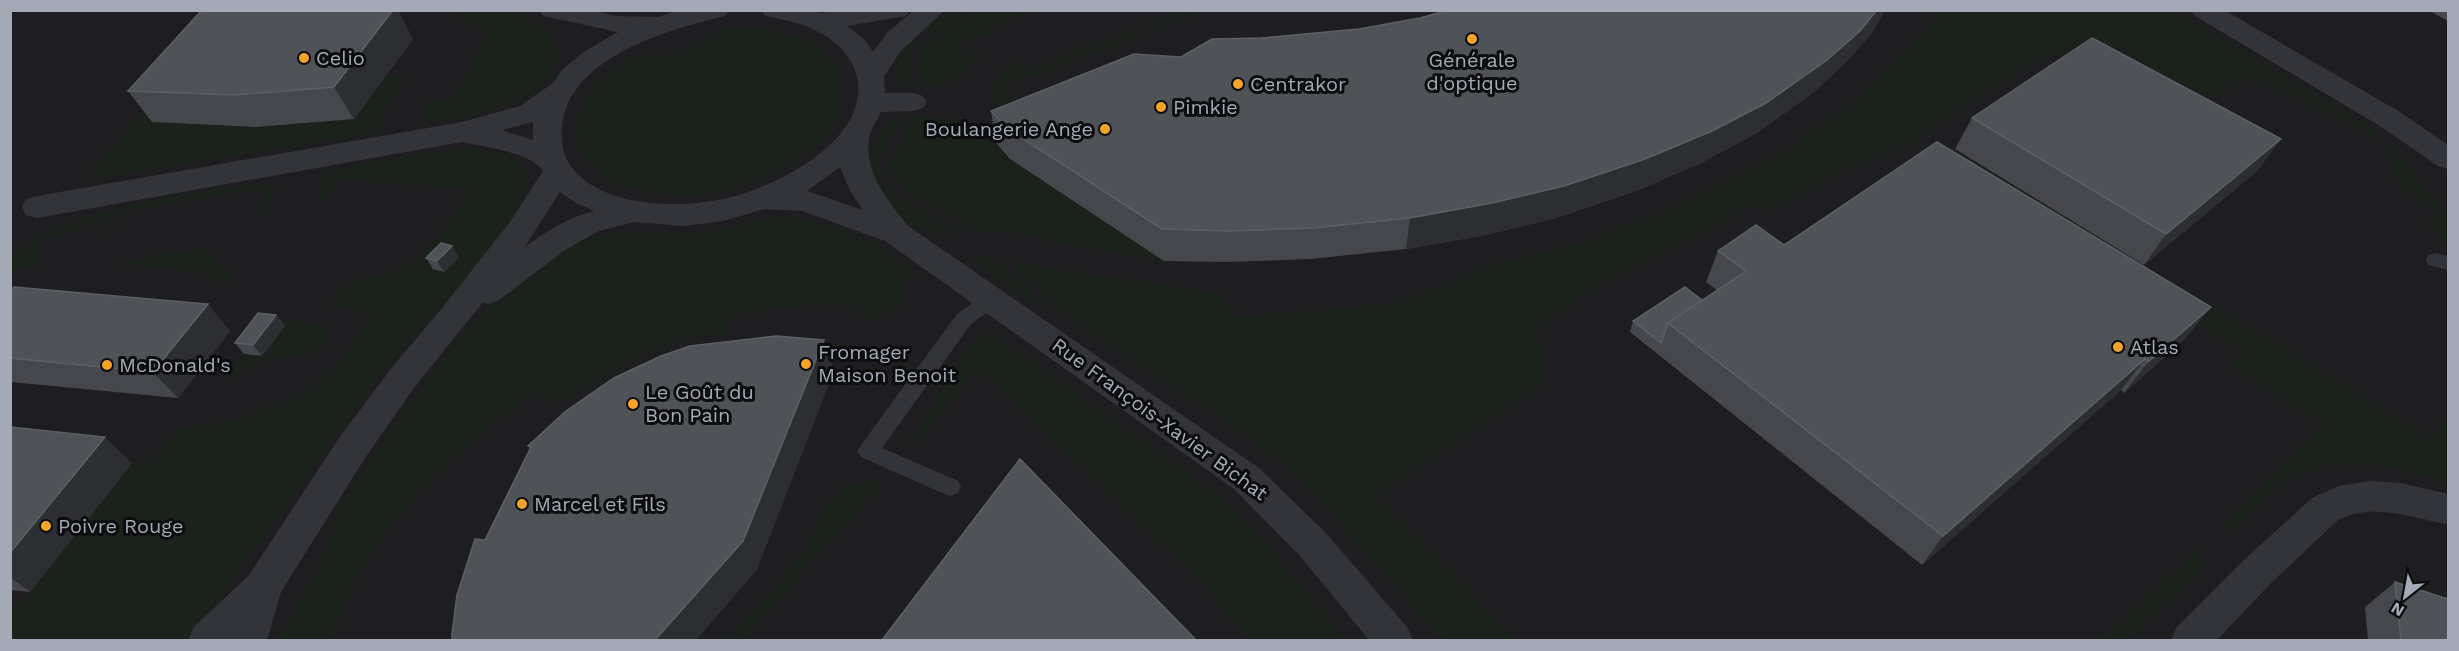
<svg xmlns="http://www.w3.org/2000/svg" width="2459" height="651" font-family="'Work Sans',sans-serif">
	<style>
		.built { fill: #1e1e21 }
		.green { fill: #1a221b }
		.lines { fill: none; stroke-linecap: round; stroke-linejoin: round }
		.lane { fill: #333439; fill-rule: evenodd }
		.street { fill: #333439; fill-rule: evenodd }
		.wall { fill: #45474c }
		.shaded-wall { fill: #2c2e31 }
		.building { fill: #4f5257; stroke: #5c6066; stroke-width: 1.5 }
		.poi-dot { fill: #f6a428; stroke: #0d0d0f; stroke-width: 2 }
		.labels { text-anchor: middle; stroke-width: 6; stroke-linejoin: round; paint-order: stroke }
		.poi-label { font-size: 20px; fill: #a3aab5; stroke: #0d0d0f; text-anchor: start }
		.street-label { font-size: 20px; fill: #a3aab5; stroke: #0d0d0f }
	</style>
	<rect width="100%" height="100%" fill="#121214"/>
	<path class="built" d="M11 11H2448V640H11Z"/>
	<path class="green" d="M988 10 1034 11 995 25 986 37 975 36 962 45 963 55 982 53 967 70 945 86 919 85C918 77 915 68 917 61 921 35 966 19 988 10Z
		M1944 10 2176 11 2371 128 2406 164 2440 206 2448 223V244L2423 223 2438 213 2396 182 2383 142 2250 76 2197 103 2118 44 2080 46 2035 62 1941 120 1911 143 1848 169 1784 204 1765 211 1754 203 1585 294 1535 328C1545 352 1549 363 1538 388L1376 496 1517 640H1443L1294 472 1226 422 1071 320 1010 262 1207 292 1220 296 1237 317 1391 304 1436 289 1483 267 1586 240 1673 209 1773 159 1847 107Z
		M450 11C499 10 533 2 559 52 555 69 547 82 531 93 516 103 450 125 432 121 425 119 422 115 421 108L424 101 454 100 487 31Z
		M955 11H975L927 34 919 30Z
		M1181 11H1202L1154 29 1148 23Z
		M728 27C770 28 848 36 842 95 841 110 835 125 825 136 788 176 726 198 672 195 639 193 604 185 584 157 559 122 597 71 631 58 641 54 651 56 662 55 684 53 709 38 728 27Z
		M1137 28 1143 34 1002 87 1015 101 1000 106C993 102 990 98 991 90L1010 58 1023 72Z
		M911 36 919 41 909 56V85L897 86V58Z
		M385 77H405L384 110 381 115 384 125 377 133 99 178H93L94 166 149 104 153 122 256 127 354 119Z
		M925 116C958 119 988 134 1010 159L1164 261 1062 244 1009 232H976L914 196 894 178 888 166C894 148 906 135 912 117Z
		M903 118 881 155 879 164 883 179 870 184 865 159 890 120Z
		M471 149 504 154 520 160 528 181 514 220 486 259 386 366 189 640H11V608H17L132 463 156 458C161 449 167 438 176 432 185 425 205 427 216 424 253 415 296 401 326 376 347 359 358 335 369 312L329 306 352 278C421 278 433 240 469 190L340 179 325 199 319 200 321 178 328 171C375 162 423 150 471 149Z
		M262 182 271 184 273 187 268 214 258 216 265 188 117 212 109 237 105 217 36 243 40 262 20 270H11V259C57 207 194 194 262 182Z
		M889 186 908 203 959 234C948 233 936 233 925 230 907 225 886 205 876 191Z
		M785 217 841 228 879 246 914 270 904 287C908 305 883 318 868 320 864 316 859 311 854 308 836 299 752 312 729 316L730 336C680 326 599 378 557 405L535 392C454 448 357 542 332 640H279C295 609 313 579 327 548 332 538 330 526 335 517 348 492 366 468 382 445 434 367 498 274 588 239 620 227 657 236 691 233 723 230 753 219 785 217Z
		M199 248C214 253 217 267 231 273L224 283 205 272 121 265 124 261Z
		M968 258H995L1042 302 1049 313Z
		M2216 307 2431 439 2448 414V481C2389 467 2320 447 2269 494 2257 505 2247 519 2236 532L2224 523 2324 425 2229 365 2242 352 2200 324Z
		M270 320 324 324 330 333C319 358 293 353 272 359 256 364 240 373 225 382L244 354 263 356Z
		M991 333 1229 503 1266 543 1346 640H1249L1206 588 988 376 975 375 968 381 914 445 909 442 969 346Z
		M873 480 880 487 811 562 745 640H728L803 554 826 503 850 484Z
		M2195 551 2202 559 2203 567 2127 640H2102Z"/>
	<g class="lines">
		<path class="lane" d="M2435 253 2448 256V270L2428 265 2426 260 2428 255Z
			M992 292 999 294 1002 299 999 304 971 324 882 448 958 481 961 487 958 493 950 496 942 493 861 457 857 451 861 445 957 314 985 294Z"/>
		<path class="street" d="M539 10H592L617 16 658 17 679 10H729L725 16C663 31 549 62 563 148 568 175 597 191 622 198 660 207 701 206 738 195 785 182 870 137 857 77 851 52 831 37 808 27 794 21 779 19 765 16L761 10H812L821 13 841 10H910L906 16 847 26 865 40 873 52 887 33 914 10H945L900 52 884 77 885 93H913L923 96 927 102 923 108 913 111 881 112C878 119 872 127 870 133 862 171 886 197 907 225L1259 468 1326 533 1407 627 1413 640H1369L1300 556 1234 489 885 241 802 211 765 209 723 221 684 226 634 222 599 231 565 250 499 300 488 304 483 302 414 388 365 458 281 592 267 640H188L194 627 249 575 339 438 390 370 442 308 510 222 543 171C531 152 484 147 462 142L37 218 26 215 22 207 26 199 37 196 462 122 520 106 553 83 562 70 582 53 618 32 543 16ZM533 122V140L502 130ZM840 167 850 191 863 210 807 191ZM560 192 574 202 594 211C568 217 545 232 524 248Z
			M2191 10H2224L2400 112 2448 145V169L2438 166 2380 126 2195 16Z
			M2370 481 2401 483 2448 494V524C2412 518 2373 502 2338 520L2271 583 2217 640H2171L2177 627 2245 559 2312 498 2339 486Z"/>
	</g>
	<path class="wall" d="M2428 10H2448V21Z
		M1359 29 1872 33 1846 62 1814 92 1755 134 1701 163 1636 191 1556 218 1486 235 1406 249 1311 259 1227 262 1164 261 1010 159 996 143 991 111 1181 57 1262 38Z
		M413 39 354 119 256 127 152 122 128 91Z
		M1972 118 2281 139 2257 171 2144 265 1955 149Z
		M1784 245 2186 338 2124 393 2121 390 1922 565 1630 332 1633 321 1702 300 1717 290 1706 282 1718 251Z
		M459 257 444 272 433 269 426 258Z
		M10 291 230 331 178 398 10 382Z
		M276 315 285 326 262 356 244 354 235 343Z
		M10 427 132 463 30 592 10 590Z
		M2395 582 2448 640H2368L2365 607Z"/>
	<path class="shaded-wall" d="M393 10H398L413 39 354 119 334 87Z
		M1877 10H1886L1872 33 1846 62 1814 92 1755 134 1701 163 1636 191 1556 218 1486 235 1406 249 1410 218Z
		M2281 139 2257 171 2144 265 2166 234Z
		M452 246 459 257 444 272 437 261Z
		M208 304 230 331 178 398 153 372Z
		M2211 307 2186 338 2124 393 2148 362Z
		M276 315 285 326 262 356 253 345Z
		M824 340 834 371 757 570 696 640H655Z
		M2145 359 2121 390 1922 565 1943 536Z
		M105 437 132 463 30 592 10 577V553Z"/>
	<path class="building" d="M202 10H393L334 87 234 95 128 91Z
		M1448 10H1877L1860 31 1827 60 1766 103 1712 131 1645 159 1564 186 1492 203 1410 218 1313 228 1227 231 1162 229 1005 127 991 111 1134 54 1181 57 1212 39 1262 38 1359 29 1420 18Z
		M2092 38 2281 139 2166 234 1972 118Z
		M1937 142 2211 307 2148 362 2145 359 1943 536 1668 323 1746 271 1718 251 1756 225 1784 245Z
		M441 243 452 246 437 261 426 258Z
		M14 287 208 304 153 372 10 358V291Z
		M1685 287 1702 300 1668 323 1661 343 1633 321Z
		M258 313 276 315 253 345 235 343Z
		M776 336 824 340 743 541 655 640H452V634L457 595 475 539 485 540 531 447 528 446 566 411 614 378 661 356 690 346Z
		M10 427 105 437 10 553Z
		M1020 459 1196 640H882Z
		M2395 582 2448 599V640H2401Z"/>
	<g class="poi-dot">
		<circle cx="1472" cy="39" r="6"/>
		<circle cx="304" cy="58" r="6"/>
		<circle cx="1238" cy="84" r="6"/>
		<circle cx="1161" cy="107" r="6"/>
		<circle cx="1105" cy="129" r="6"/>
		<circle cx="2118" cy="347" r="6"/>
		<circle cx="806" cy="364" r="6"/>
		<circle cx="107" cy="365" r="6"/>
		<circle cx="633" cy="404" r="6"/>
		<circle cx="522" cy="504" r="6"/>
		<circle cx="46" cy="526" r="6"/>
	</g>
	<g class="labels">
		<g class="poi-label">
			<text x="316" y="65">Celio</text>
			<text x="1472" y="67" text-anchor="middle">Générale<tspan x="1472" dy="23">d'optique</tspan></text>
			<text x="1250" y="91">Centrakor</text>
			<text x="1173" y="114">Pimkie</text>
			<text x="1093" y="136" text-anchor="end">Boulangerie Ange</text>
			<text x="2130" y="354">Atlas</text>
			<text x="818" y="359">Fromager<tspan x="818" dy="23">Maison Benoit</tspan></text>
			<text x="119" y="372">McDonald's</text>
			<text x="645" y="399">Le Goût du<tspan x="645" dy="23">Bon Pain</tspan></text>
			<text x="534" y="511">Marcel et Fils</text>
			<text x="58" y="533">Poivre Rouge</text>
		</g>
		<g class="street-label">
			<text transform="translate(1160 419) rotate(36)" y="7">Rue François-Xavier Bichat</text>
		</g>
	</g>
	<rect width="2459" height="651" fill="none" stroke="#a3aab5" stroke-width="24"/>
	<g transform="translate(2405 597) rotate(211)" stroke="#0d0d0f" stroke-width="4.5" paint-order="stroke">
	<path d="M0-4.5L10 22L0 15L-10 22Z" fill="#a3aab5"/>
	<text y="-9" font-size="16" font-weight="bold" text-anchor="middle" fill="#a3aab5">N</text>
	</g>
</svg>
